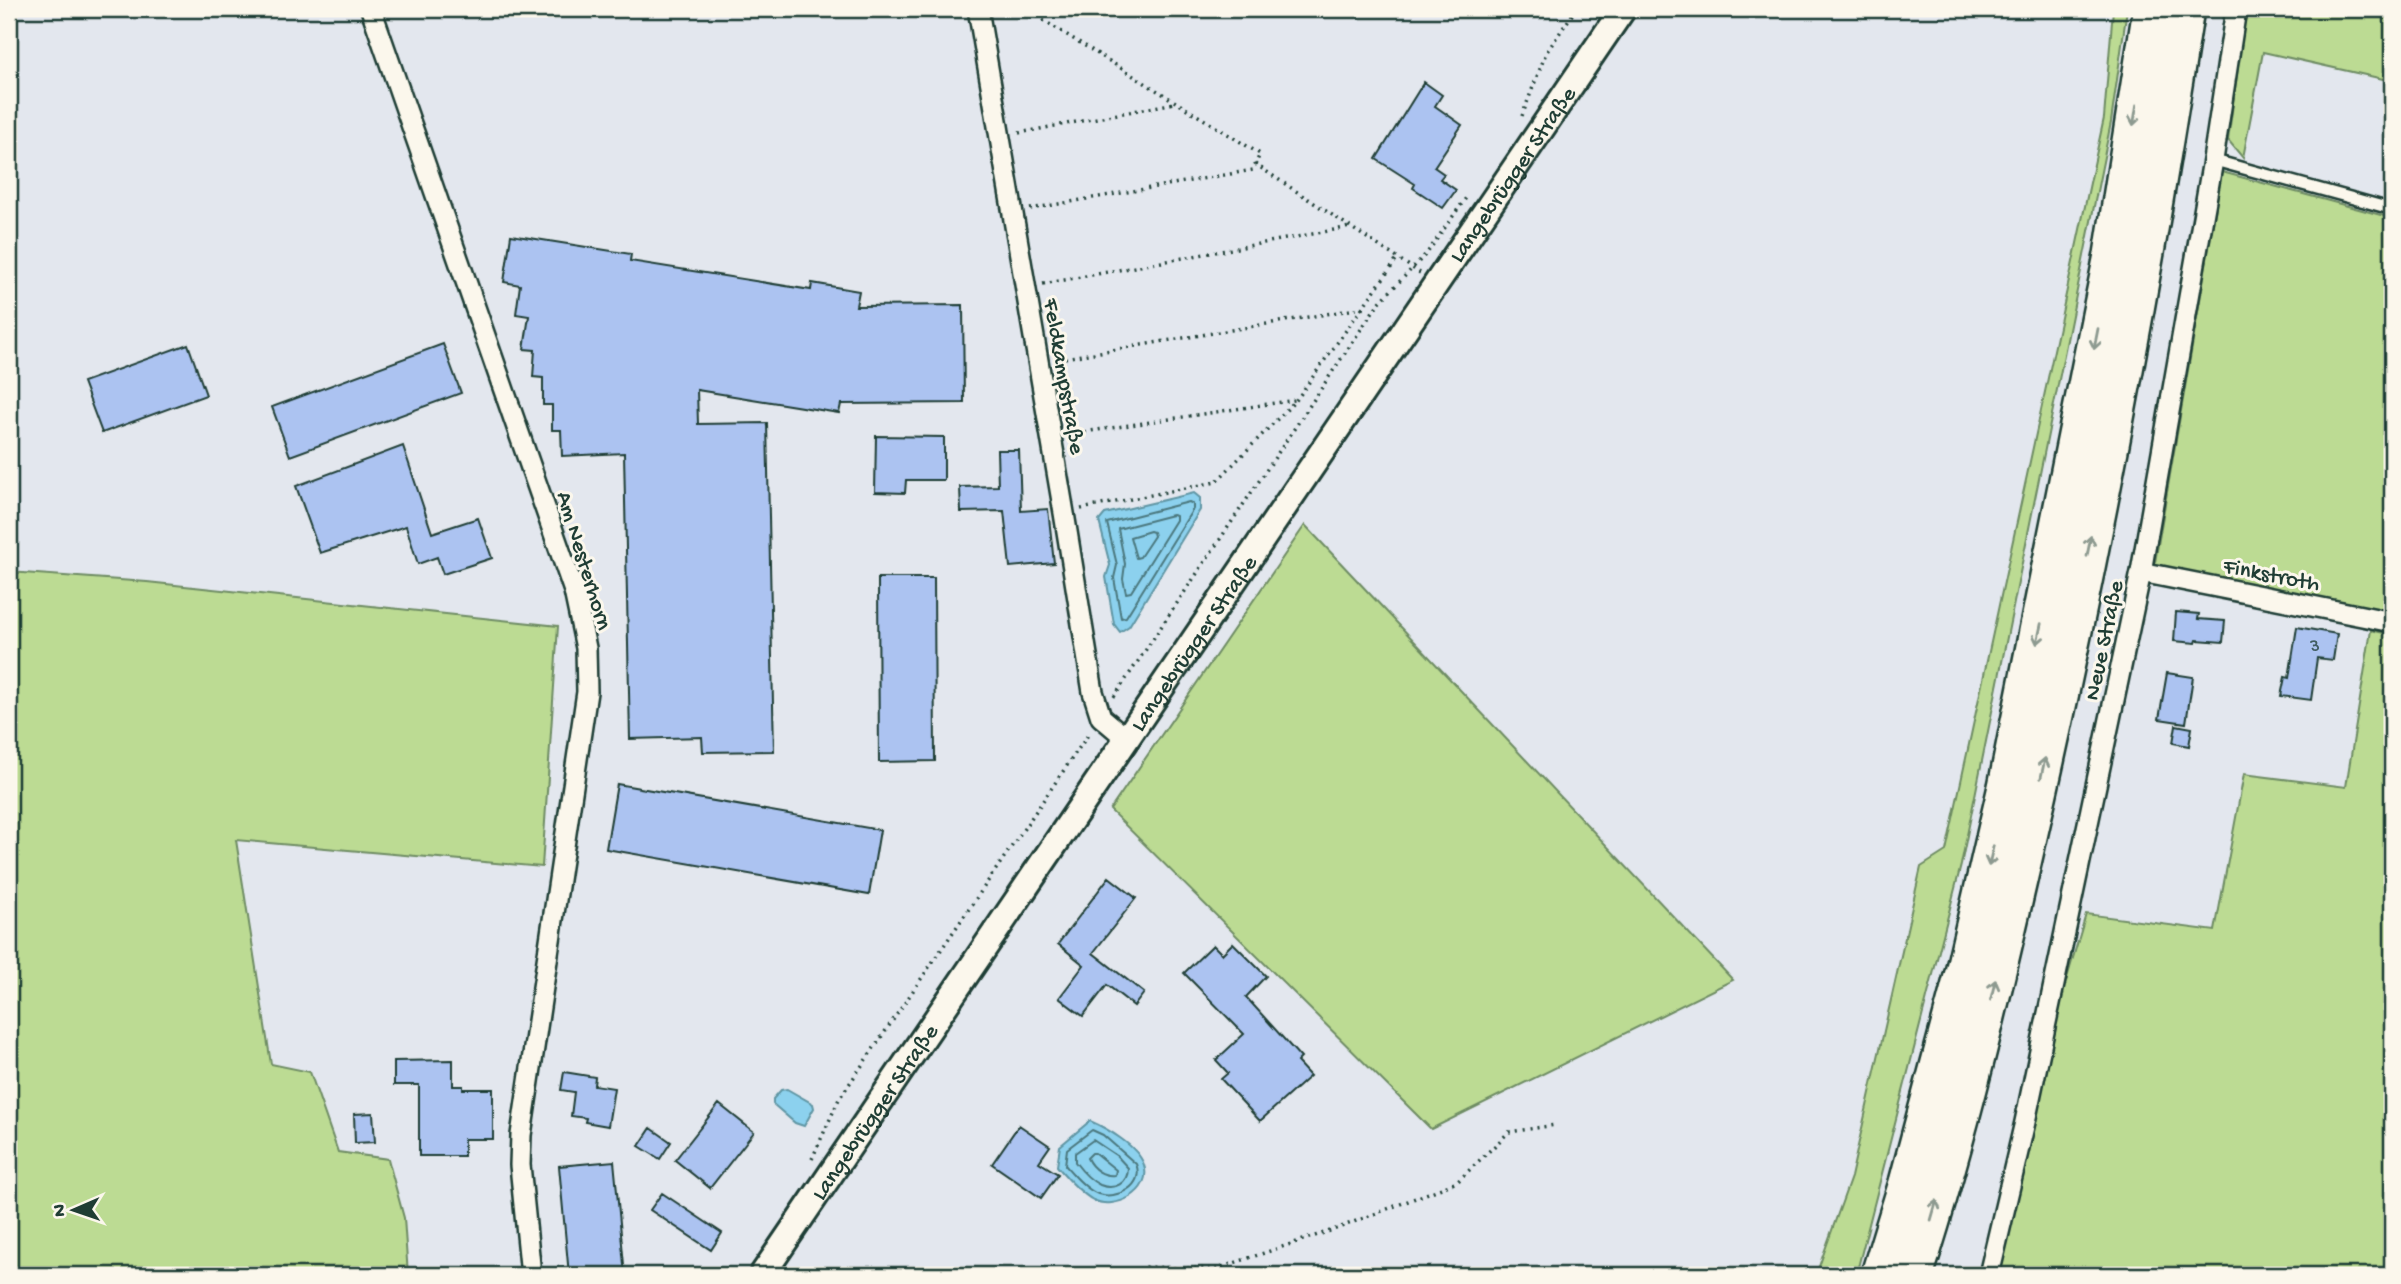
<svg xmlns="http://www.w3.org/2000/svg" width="2401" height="1284" font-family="'Gochi Hand',sans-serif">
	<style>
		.green { fill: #bcdb93; stroke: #6e8c64; stroke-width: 2 }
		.water { fill: #8cd1ee; stroke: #6096a4; stroke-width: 2 }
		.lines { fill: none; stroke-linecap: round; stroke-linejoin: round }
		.shore { stroke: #4b787e; stroke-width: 2 }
		.building { fill: #acc3f1; stroke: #1f3d34; stroke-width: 2 }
		.service-casing { stroke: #1f3d34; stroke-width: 15 }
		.minor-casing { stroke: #1f3d34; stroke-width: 24 }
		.tertiary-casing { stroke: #1f3d34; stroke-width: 30 }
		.motorway-casing { stroke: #1f3d34; stroke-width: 42 }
		.path { stroke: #1f3d34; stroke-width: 3.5; stroke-dasharray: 2 5; stroke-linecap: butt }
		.service { stroke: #fbf7ec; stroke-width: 10 }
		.minor { stroke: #fbf7ec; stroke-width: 19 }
		.tertiary { stroke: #fbf7ec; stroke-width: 24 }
		.motorway { stroke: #fbf7ec; stroke-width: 37 }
		.oneway { stroke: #8d9a90 }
		.labels { text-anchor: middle; stroke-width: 6; stroke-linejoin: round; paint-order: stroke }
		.number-label { font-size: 19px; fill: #425e63 }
		.street-label { font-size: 23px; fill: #1f3d34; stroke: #fbf7ec }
	</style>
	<rect width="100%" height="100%" fill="#e3e7ee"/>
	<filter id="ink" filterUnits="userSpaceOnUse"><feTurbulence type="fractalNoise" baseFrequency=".0143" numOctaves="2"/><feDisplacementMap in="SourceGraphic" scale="14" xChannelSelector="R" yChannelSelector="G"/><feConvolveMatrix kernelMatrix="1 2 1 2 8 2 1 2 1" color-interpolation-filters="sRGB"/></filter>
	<g filter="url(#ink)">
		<path class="green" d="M2113 9H2127L2111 122 1961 865 1856 1275H1816L1851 1177 1921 867 1946 851 2104 118Z
			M2246 9H2392V81L2263 52 2243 158 2228 140Z
			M2222 172 2392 218V614L2154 568Z
			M1305 525 1733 980 1431 1129 1110 810Z
			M9 572 147 582 558 626 542 867 236 840 271 1064 310 1072 338 1152 388 1159 404 1218 408 1275H9Z
			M2371 630 2392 635V1275H1998L2054 1022 2086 914 2215 931 2244 774 2346 787Z"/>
		<path class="water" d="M1194 493 1200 498V510L1129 626 1120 632 1114 624 1106 577 1110 565 1099 521 1105 514Z
			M787 1089 813 1104 814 1108 804 1126 795 1123 773 1104V1099L781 1090Z
			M1090 1121C1106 1128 1138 1146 1144 1165 1153 1192 1115 1211 1093 1200 1079 1192 1067 1178 1057 1166L1060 1146Z"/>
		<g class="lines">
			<path class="shore" d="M1189 502 1193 504V509L1126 617 1121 618 1114 578 1117 565 1107 523Z
				M1172 515 1176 516V520L1131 592 1126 593 1123 579 1125 564 1118 529Z
				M1150 531 1153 532 1154 536 1140 557 1136 558 1130 537Z
				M1092 1130 1103 1135 1136 1164C1145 1186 1117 1200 1098 1194 1086 1190 1073 1174 1065 1165L1067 1149Z
				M1093 1140 1117 1156 1128 1168C1128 1183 1115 1191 1100 1185 1091 1181 1081 1170 1075 1162V1153Z
				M1092 1153H1095L1116 1170 1115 1175C1104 1177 1092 1169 1087 1158Z"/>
		</g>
		<path class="building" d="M1424 82 1442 95 1435 106 1462 125 1434 167 1444 174 1440 179 1456 190 1443 208 1413 188 1415 184 1376 159Z
			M511 235 631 254 630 261 811 290 812 283 859 291 856 306 963 305 964 403 841 404 839 413 697 390 698 424 767 423 774 751 703 752 702 737 630 739 624 453 562 456 561 430H552V405H543V378L533 377 535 350 524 349 529 316 516 314 520 285 504 282Z
			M188 344 206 395 102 433 83 382Z
			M443 344 461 393 290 456 272 407Z
			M876 436 944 437V480H906L905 493 875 492Z
			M403 446 432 533 478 518 492 558 443 574 437 557 418 564 406 526 320 553 296 486Z
			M997 450H1019L1021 511 1048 509 1054 563 1010 567 1004 511 961 512 960 487 998 486Z
			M878 578H934L935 761 879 762Z
			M2176 612 2199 614 2198 619 2225 621 2223 642 2197 640 2196 643 2174 641Z
			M2297 627 2337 634 2333 660 2317 658 2311 700 2281 696 2285 677 2289 678Z
			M2167 673 2193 677 2186 723 2159 719Z
			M2176 725 2192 728 2189 746 2173 743Z
			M617 784 880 830 869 895 606 849Z
			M1109 877 1136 898 1093 953 1144 993 1134 1006 1107 985 1083 1016 1059 998 1084 965 1058 944Z
			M1233 943 1266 976 1246 997 1301 1058 1297 1062 1310 1076 1260 1121 1221 1079 1228 1073 1216 1060 1244 1034 1184 973 1213 945 1222 954Z
			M453 1060V1086H463V1089H493V1139H464V1156H419V1085H394V1061Z
			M564 1072 595 1077 594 1085 614 1088 608 1126 585 1122 586 1118 571 1116 574 1092 561 1090Z
			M719 1104 754 1132 710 1188 675 1160Z
			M373 1113 375 1142 355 1143 354 1114Z
			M1019 1125 1050 1146 1039 1162 1058 1174 1041 1198 992 1164Z
			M651 1128 671 1142 660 1159 639 1146Z
			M614 1161 625 1275H569L559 1166Z
			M662 1193 722 1233 711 1250 650 1210Z"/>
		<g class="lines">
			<g class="service-casing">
				<path id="service" d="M2213 160 2392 209"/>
			</g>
			<g class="minor-casing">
				<path id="minor" d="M371 9 574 591 586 648 587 692 521 1135 520 1165 531 1275
					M978 9 1064 513 1093 692 1101 717 1127 739
					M2141 572 2392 622
					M1989 1275 2025 1122 2141 572 2213 160 2236 9"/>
			</g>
			<g class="tertiary-casing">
				<g id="tertiary">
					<path id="s1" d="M762 1275 1623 9"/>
				</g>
			</g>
			<g class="motorway-casing">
				<path id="motorway" d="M1880 1275 1908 1183 1964 973 2007 787 2113 255 2152 9
					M1914 1275C1960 1133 1994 986 2027 841 2090 566 2142 287 2185 9"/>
			</g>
			<path class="path" d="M1025 9 1260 154 1253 170 1030 209
				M1522 116 1546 53 1576 9
				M1019 133 1175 103
				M1255 164 1420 273
				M1043 284 1350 227
				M1058 359 1362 308 1398 258
				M1071 434 1295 400
				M1081 509 1216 482 1297 399 1362 308
				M1114 697 1378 304 1427 253 1468 195
				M812 1159 839 1099 1090 732
				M1126 1275 1144 1267 1216 1269 1333 1230 1457 1182 1509 1132 1556 1125"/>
			<use href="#service" class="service"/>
			<use href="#minor" class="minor"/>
			<use href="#tertiary" class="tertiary"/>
			<use href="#motorway" class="motorway"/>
		</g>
		<defs><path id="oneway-shaft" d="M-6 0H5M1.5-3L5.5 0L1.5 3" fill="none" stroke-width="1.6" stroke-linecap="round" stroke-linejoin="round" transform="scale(1.75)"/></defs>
		<g class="oneway">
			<use href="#oneway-shaft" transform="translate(2135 115) rotate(99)"/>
			<use href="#oneway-shaft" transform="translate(2096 339) rotate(101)"/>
			<use href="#oneway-shaft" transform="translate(2089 546) rotate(-79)"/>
			<use href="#oneway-shaft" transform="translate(2039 634) rotate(102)"/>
			<use href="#oneway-shaft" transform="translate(2043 768) rotate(-78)"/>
			<use href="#oneway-shaft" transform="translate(1991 856) rotate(103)"/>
			<use href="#oneway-shaft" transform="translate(1993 990) rotate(-76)"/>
			<use href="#oneway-shaft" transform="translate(1934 1210) rotate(-74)"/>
		</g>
	</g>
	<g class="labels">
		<g class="number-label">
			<text x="2315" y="651">3</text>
		</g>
		<g class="street-label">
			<text dy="8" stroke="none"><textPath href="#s1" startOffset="1332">Langebrügger Straße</textPath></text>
			<text transform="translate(1066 376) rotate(80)" y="8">Feldkampstraße</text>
			<text transform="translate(586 560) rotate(73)" y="8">Am Nesterhorn</text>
			<text transform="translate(2272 573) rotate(11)" y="8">Finkstroth</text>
			<text transform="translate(2102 640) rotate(-78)" y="8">Neue Straße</text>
			<text dy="8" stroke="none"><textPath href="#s1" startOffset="765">Langebrügger Straße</textPath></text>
			<text dy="8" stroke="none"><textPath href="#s1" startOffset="198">Langebrügger Straße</textPath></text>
		</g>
	</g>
	<rect width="2401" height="1284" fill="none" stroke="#fbf7ec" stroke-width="35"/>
	<rect x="18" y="18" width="2366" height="1249" fill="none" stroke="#1f3d34" stroke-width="2.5" filter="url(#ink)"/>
	<g transform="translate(74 1210) rotate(268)" stroke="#fbf7ec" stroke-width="5" paint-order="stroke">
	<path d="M0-5L12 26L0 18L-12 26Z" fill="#1f3d34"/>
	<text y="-10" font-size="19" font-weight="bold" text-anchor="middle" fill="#1f3d34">N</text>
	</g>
</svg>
